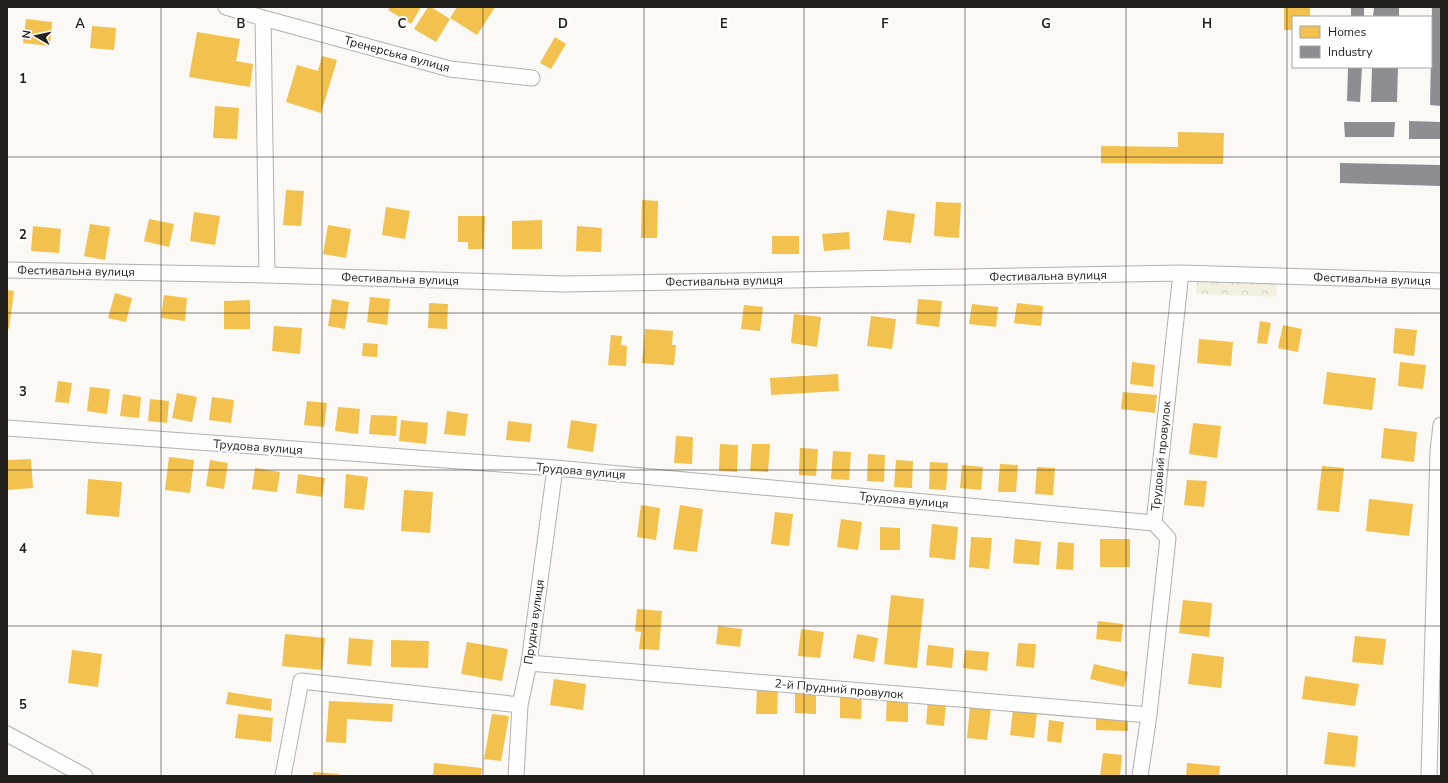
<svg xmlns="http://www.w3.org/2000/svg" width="1448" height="783" font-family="'Nunito Sans',sans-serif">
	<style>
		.forest { fill: url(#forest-crowns) }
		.homes { fill: #f2c14e }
		.industry { fill: #8d8d92 }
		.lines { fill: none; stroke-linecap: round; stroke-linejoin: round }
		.street-casing { stroke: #b2b0ae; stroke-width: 17 }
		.street { stroke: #fefefe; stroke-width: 15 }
		.grid { fill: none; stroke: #22211e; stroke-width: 1; stroke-opacity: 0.55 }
		.labels { text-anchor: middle; stroke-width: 4; stroke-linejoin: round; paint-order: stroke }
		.street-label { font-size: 12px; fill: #22211e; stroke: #fff }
		.grid-label { font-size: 13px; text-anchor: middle; font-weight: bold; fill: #22211e; stroke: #fff; stroke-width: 4; stroke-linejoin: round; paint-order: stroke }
	</style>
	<defs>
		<pattern id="forest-crowns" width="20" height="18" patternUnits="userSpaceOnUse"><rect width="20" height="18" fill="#f4f0e0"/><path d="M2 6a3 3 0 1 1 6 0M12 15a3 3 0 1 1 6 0" fill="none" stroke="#d1cec0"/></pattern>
	</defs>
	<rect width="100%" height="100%" fill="#fbf9f5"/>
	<path class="forest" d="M1197 277 1277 280 1276 297 1196 294Z"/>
	<path class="homes" d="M390 7H421L411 24 388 10Z
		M428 7H431L450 19 436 42 414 29Z
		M457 7H495L477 35 450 18Z
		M1284 7H1310V17H1293V30H1284Z
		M26 19 52 22 50 46 23 43Z
		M92 26 116 28 114 50 90 48Z
		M197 32 240 39 236 61 253 64 250 87 189 77Z
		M555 37 566 44 551 69 540 63Z
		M322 56 337 60 321 113 286 102 297 65 318 71Z
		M215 106 239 108 237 139 213 138Z
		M1178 132 1224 133 1223 164 1101 163V146L1178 147Z
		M286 190 304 191 301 226 283 225Z
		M642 200 658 201 657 238H641Z
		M936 202 961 203 959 238 934 236Z
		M386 207 410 211 405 239 382 235Z
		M887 210 915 214 911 243 883 240Z
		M194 212 220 216 215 245 190 241Z
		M458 216H485L484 249H468V242H458Z
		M149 219 174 224 169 247 144 241Z
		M542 220V249H512V221Z
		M90 224 110 227 105 260 84 256Z
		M328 225 351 229 346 258 323 254Z
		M33 226 61 229 59 253 31 251Z
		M577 226 602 228 601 252 576 251Z
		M849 232 850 249 824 251 822 234Z
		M772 236H799V254H772Z
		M7 290 14 291 9 329 7 328Z
		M115 293 132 298 126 322 108 318Z
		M164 295 187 298 185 321 161 318Z
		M370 297 390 299 387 325 367 322Z
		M332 299 349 302 345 329 328 326Z
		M918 299 942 301 939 327 916 324Z
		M250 300V329H224V301Z
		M429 303 448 304 447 329 428 328Z
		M1017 303 1043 306 1041 326 1014 323Z
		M972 304 998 307 996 327 969 324Z
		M744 305 763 307 760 331 741 329Z
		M794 314 821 317 817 347 791 343Z
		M871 316 896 319 892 349 867 346Z
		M1260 321 1271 323 1267 344 1257 343Z
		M1283 325 1302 329 1298 352 1278 348Z
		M274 326 302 328 300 354 272 351Z
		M1395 328 1417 330 1414 356 1393 353Z
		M645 329 673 331 672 345H676L674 365 642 363Z
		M611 335 622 336 621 345 627 346 626 366 608 365Z
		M1199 339 1233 342 1231 366 1197 363Z
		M363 343 378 344 377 357 362 356Z
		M1132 362 1155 365 1153 387 1130 384Z
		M1400 362 1426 365 1423 389 1398 386Z
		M1327 372 1376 378 1372 410 1323 404Z
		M838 374 839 391 771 395 770 378Z
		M58 381 72 383 69 403 55 402Z
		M90 387 110 389 107 414 87 411Z
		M1123 392 1157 395 1155 413 1121 409Z
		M177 393 197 397 192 422 172 418Z
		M123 394 141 397 139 418 120 416Z
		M212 397 234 400 231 423 209 420Z
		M150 399 169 401 167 423 148 421Z
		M307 401 327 403 324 427 304 425Z
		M338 407 360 409 358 434 335 431Z
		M447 411 468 414 465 436 444 434Z
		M371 415 397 416 396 436 369 434Z
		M401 420 428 423 426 444 399 441Z
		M571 420 597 424 593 452 567 448Z
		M508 421 532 424 530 442 506 440Z
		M1193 423 1221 426 1217 458 1189 454Z
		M1384 428 1417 432 1414 462 1381 458Z
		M676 436 693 437 692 464 674 463Z
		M720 444 738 445 737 472 719 471Z
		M752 444H770L768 472 750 471Z
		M800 448 818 449 816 476 799 475Z
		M833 451 851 452 849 480 831 479Z
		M868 454 885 455 884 482 867 481Z
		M169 457 194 460 190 493 165 490Z
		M31 459 33 488 7 490V460Z
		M210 460 228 463 224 489 206 486Z
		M896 460 913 461 912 488 894 487Z
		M930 462 948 463 946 490 929 489Z
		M1000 464 1018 465 1016 492H998Z
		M962 465 983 467 981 490 960 488Z
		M1322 466 1344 468 1339 512 1317 510Z
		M1037 467 1055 468 1053 495 1035 494Z
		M255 468 280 472 277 492 252 489Z
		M298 474 325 478 322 497 296 493Z
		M346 474 368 477 364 510 344 508Z
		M88 479 122 482 119 517 86 514Z
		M1187 480 1207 481 1204 507 1184 505Z
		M404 490 433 492 430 533 401 531Z
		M1369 499 1413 504 1409 536 1366 531Z
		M641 505 660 508 656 540 637 537Z
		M680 505 703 509 697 552 673 549Z
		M775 512 793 514 789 546 771 544Z
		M841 519 862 522 858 550 837 547Z
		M932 524 958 527 955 560 929 557Z
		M880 527 900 528V550H880Z
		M971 537 992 538 989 569 969 567Z
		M1015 539 1041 542 1039 565 1013 563Z
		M1100 539H1130V567H1100Z
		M1058 542 1074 543 1073 570 1056 569Z
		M891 595 924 599 917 668 884 664Z
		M1183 600 1212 603 1209 637 1179 633Z
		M637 609 662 611 659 650 639 649 641 632 635 631Z
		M1098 621 1123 624 1121 642 1096 639Z
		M718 626 742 629 740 647 716 644Z
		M801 629 824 632 820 658 798 656Z
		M285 634 325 638 322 670 282 666Z
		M857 634 878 638 874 662 853 658Z
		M1355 636 1386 639 1383 665 1352 662Z
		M349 638 373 640 371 666 347 664Z
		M391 640 429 641 428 668 391 667Z
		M467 642 508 649 502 681 461 674Z
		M1018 643 1036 644 1034 668 1016 666Z
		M928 645 954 648 952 668 926 665Z
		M72 650 102 654 98 687 68 683Z
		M965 650 989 652 987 671 963 668Z
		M1192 653 1224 657 1221 688 1188 684Z
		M1094 664 1128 672 1124 687 1090 679Z
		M1305 676 1359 684 1355 706 1302 699Z
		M554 679 586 684 583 710 550 705Z
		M757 687 778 688 777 714H756Z
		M795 687 816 688V714L795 713Z
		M840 691 862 692 861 719 840 718Z
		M228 692 272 699 271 711 226 704Z
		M887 695H908V722L886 721Z
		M928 700 946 701 944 726 926 724Z
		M329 701 393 704 392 722 347 719 346 743 326 742Z
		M970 706 991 708 987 740 967 738Z
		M1013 710 1037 713 1034 738 1010 735Z
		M238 714 273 718 271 742 235 738Z
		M492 714 509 716 501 761 484 759Z
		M1096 714 1128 715V731L1096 730Z
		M1049 720 1064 722 1061 743 1047 741Z
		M1328 732 1358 736 1355 767 1324 764Z
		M1103 753 1122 755 1120 776H1100Z
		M434 763 482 768 481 776H433Z
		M1187 763 1220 766 1219 776H1186Z
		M313 772 339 774V776H313Z"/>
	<path class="industry" d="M1351 7H1364V17H1351Z
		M1374 7H1399V17H1373Z
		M1432 7H1441V106L1430 105Z
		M1348 67H1362L1360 102 1347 101Z
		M1372 67H1398L1397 102H1371Z
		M1409 121 1441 122V139H1409Z
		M1344 122H1395L1394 137H1345Z
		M1340 163 1441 165V186L1340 183Z"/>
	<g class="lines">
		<g class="street-casing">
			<path id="street" d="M226 7 263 18 267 275
				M263 18 450 69 532 78
				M7 270 267 275 564 284 1181 273 1441 281
				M7 428 555 468 1154 523
				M529 663 1149 715
				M7 734 85 776
				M283 776 301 681 520 705
				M516 776 520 705 529 663 555 468
				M1140 776 1149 715 1168 538 1154 523 1181 273
				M1429 776 1438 451 1441 425"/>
		</g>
		<use href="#street" class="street"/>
	</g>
	<path class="grid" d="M161 7V776M322 7V776M483 7V776M644 7V776M804 7V776M965 7V776M1126 7V776M1287 7V776M7 157H1441M7 313H1441M7 470H1441M7 626H1441"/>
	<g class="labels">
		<g class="street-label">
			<text transform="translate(397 54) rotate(15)" y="4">Тренерська вулиця</text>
			<text transform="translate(76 271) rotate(1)" y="4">Фестивальна вулиця</text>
			<text transform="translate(1048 276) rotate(-1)" y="4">Фестивальна вулиця</text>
			<text transform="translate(400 279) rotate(2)" y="4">Фестивальна вулиця</text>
			<text transform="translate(1372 279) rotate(2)" y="4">Фестивальна вулиця</text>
			<text transform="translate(724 281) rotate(-1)" y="4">Фестивальна вулиця</text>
			<text transform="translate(258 447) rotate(4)" y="4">Трудова вулиця</text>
			<text transform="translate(1161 456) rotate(-84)" y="4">Трудовий провулок</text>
			<text transform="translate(581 471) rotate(5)" y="4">Трудова вулиця</text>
			<text transform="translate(904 500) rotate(5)" y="4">Трудова вулиця</text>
			<text transform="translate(534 622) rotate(-82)" y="4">Прудна вулиця</text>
			<text transform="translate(839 689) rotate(5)" y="4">2-й Прудний провулок</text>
		</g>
	</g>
	<g class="grid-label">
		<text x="80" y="28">A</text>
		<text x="241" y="28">B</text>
		<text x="402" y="28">C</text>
		<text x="563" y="28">D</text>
		<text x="724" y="28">E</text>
		<text x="885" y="28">F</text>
		<text x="1046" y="28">G</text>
		<text x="1207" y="28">H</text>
		<text x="23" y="83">1</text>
		<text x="23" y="239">2</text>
		<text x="23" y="396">3</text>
		<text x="23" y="553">4</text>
		<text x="23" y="709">5</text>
	</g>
	<rect width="1448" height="783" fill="none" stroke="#22211e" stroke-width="16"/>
	<rect x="1292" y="16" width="140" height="52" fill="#ffffff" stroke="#a7a6a5"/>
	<rect x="1300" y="26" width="20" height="12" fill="#f2c14e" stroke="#a7a6a5"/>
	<text x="1328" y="36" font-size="12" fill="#22211e">Homes</text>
	<rect x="1300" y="46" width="20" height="12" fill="#8d8d92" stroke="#a7a6a5"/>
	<text x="1328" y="56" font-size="12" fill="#22211e">Industry</text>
	<g transform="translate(36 36) rotate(279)" stroke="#ffffff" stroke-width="3" paint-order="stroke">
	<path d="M0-3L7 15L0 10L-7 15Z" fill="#22211e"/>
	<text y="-6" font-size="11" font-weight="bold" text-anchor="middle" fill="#22211e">N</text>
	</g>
</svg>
